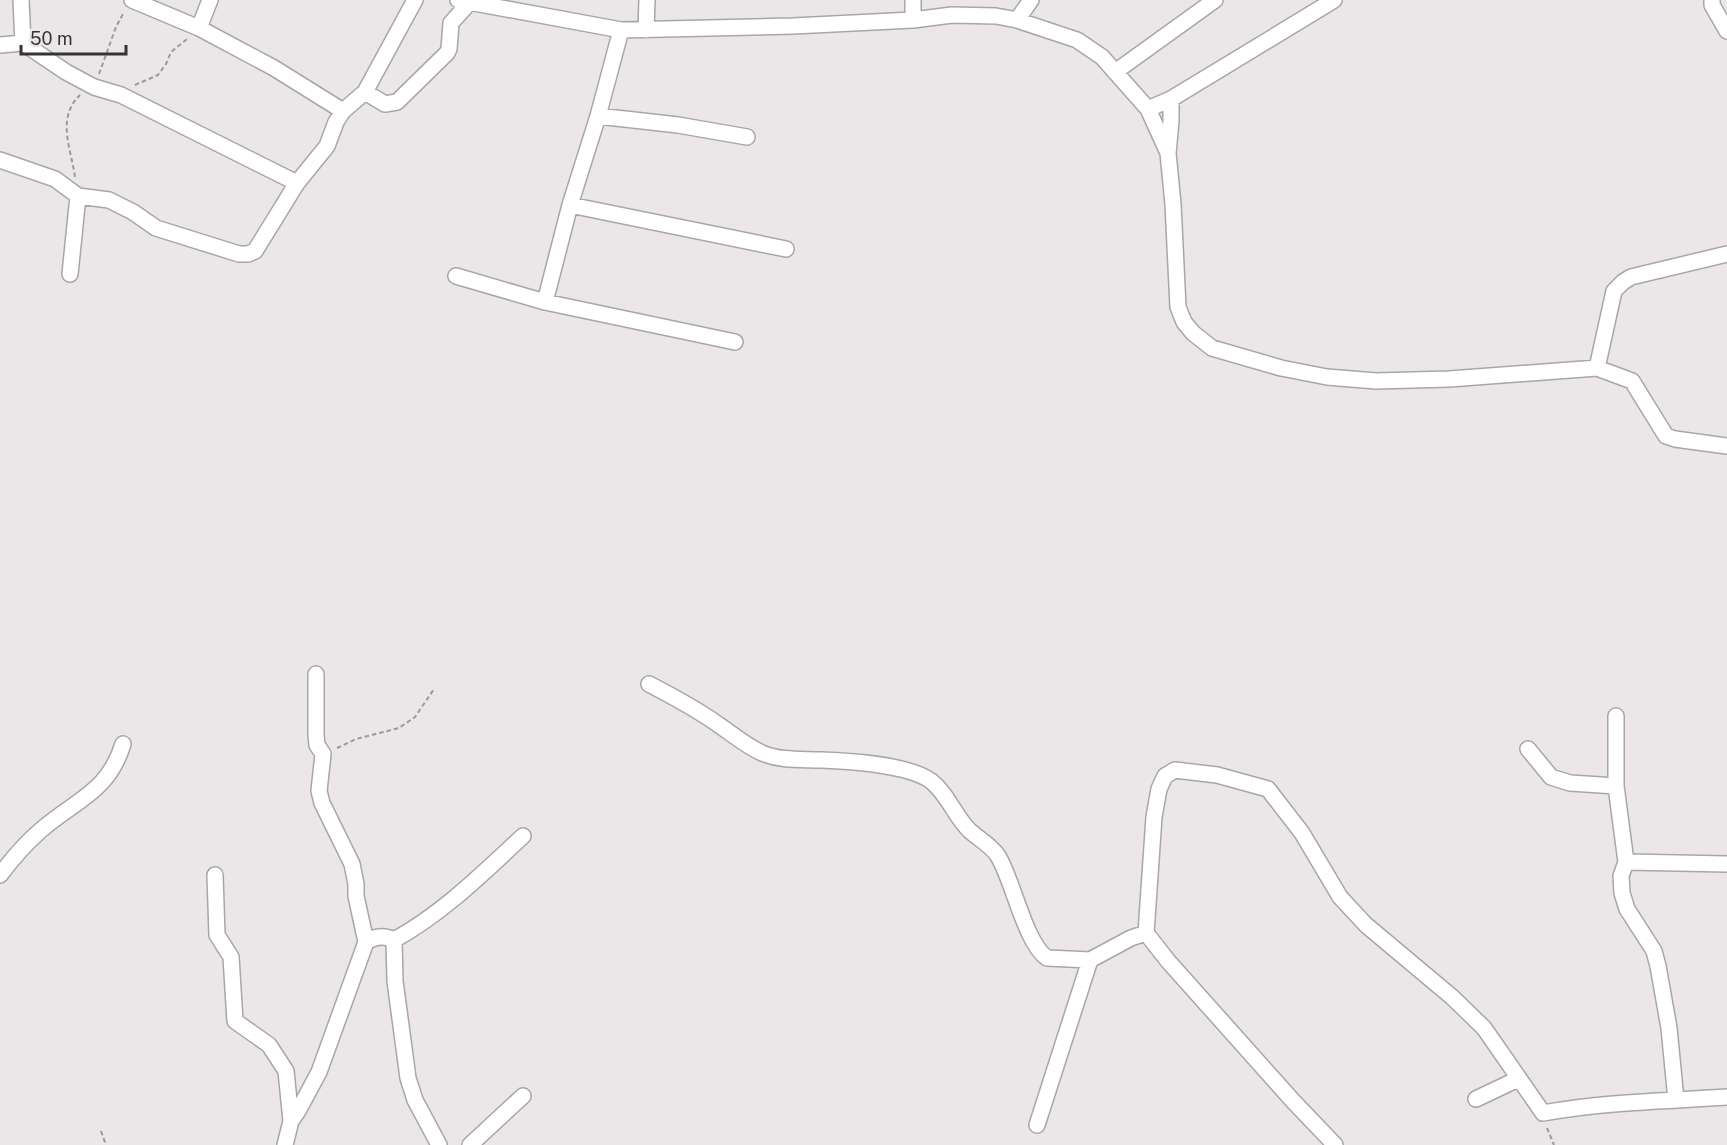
<svg xmlns="http://www.w3.org/2000/svg" width="1727" height="1145" font-family="'Public Sans',sans-serif">
	<style>
		.lines { fill: none; stroke-linecap: round; stroke-linejoin: round }
		.minor-casing { stroke: #aaa6a6; stroke-width: 18 }
		.path { stroke: #9d999a; stroke-width: 2; stroke-dasharray: 4.5 3; stroke-linecap: butt }
		.minor { stroke: #fff; stroke-width: 15 }
	</style>
	<rect width="100%" height="100%" fill="#ebe6e7"/>
	<g class="lines">
		<g class="minor-casing">
			<path id="minor" d="M21 0 23 43
				M132 0 199 28 210 0
				M458 0 621 30 793 26 913 20 952 15 996 16 1017 20 1077 40 1102 57 1148 109 1168 153
				M913 0V20
				M1712 0V5L1727 31
				M1017 20 1031 0
				M199 28 274 68 343 111
				M646 30 647 0
				M0 45 23 43 66 72 94 87 121 95 297 183
				M1115 72 1215 0
				M365 92 385 104 397 102 447 53 449 49 451 23 469 3
				M1171 99V121L1168 153 1173 204 1178 307 1184 322 1193 333 1212 348 1281 368 1327 377 1376 381 1449 379 1597 368 1632 381 1666 436 1675 439 1727 446
				M1148 109 1171 99 1334 0
				M598 116 678 125 747 137
				M0 160 55 179 78 196 109 200 133 212 156 228 239 254H248L255 251 297 183 327 146 336 122 343 111 365 92 415 0
				M570 205 786 249
				M70 274 78 196
				M456 276 545 302 570 205 598 116 621 30
				M545 302 735 342
				M1597 368 1614 291 1623 282 1631 277 1727 254
				M649 684C672 696 695 708 716 723 731 733 746 746 762 753 781 761 801 759 821 760 850 761 909 765 931 781 948 794 955 817 970 831 979 839 992 846 998 856 1013 880 1025 943 1047 958L1090 960 1131 938 1146 933
				M1616 716V786L1626 862 1621 876 1622 893 1627 909 1654 951 1658 966 1669 1028 1676 1100
				M1528 749 1551 777 1570 783 1616 786
				M1626 862 1727 864
				M0 875C12 859 26 843 41 830 75 800 108 793 123 744
				M215 875 217 935 231 957 235 1021 269 1045 286 1071 291 1121
				M394 940 395 981 408 1078 415 1100 439 1145
				M394 940C443 913 482 874 523 836
				M366 942C375 936 384 935 394 940
				M1476 1099 1518 1079
				M1037 1125 1090 960
				M285 1145 291 1121 298 1111 319 1072 366 942 356 896V884L352 864 322 803 319 791 323 754 317 745 316 735V674
				M470 1145 523 1096
				M1335 1145 1293 1101 1168 961 1146 933 1154 817 1159 789 1165 776 1175 770 1217 775 1268 789 1302 833 1340 897 1366 925 1452 997 1484 1028 1543 1113C1604 1102 1665 1101 1727 1097"/>
		</g>
		<path class="path" d="M99 74 116 27 124 12
			M135 85 158 75 166 64 171 52 187 39
			M75 177C71 148 56 118 80 95
			M337 748 356 739 399 728 415 717 434 689
			M1547 1128 1554 1145
			M101 1131 106 1145"/>
		<use href="#minor" class="minor"/>
	</g>
	<path d="M21 45v9h105v-9" fill="none" stroke="#353333" stroke-width="3"/>
	<text x="30" y="45" font-size="18" fill="#353333" stroke="#ebe6e7" stroke-width="4.5" paint-order="stroke">50 m</text>
</svg>
